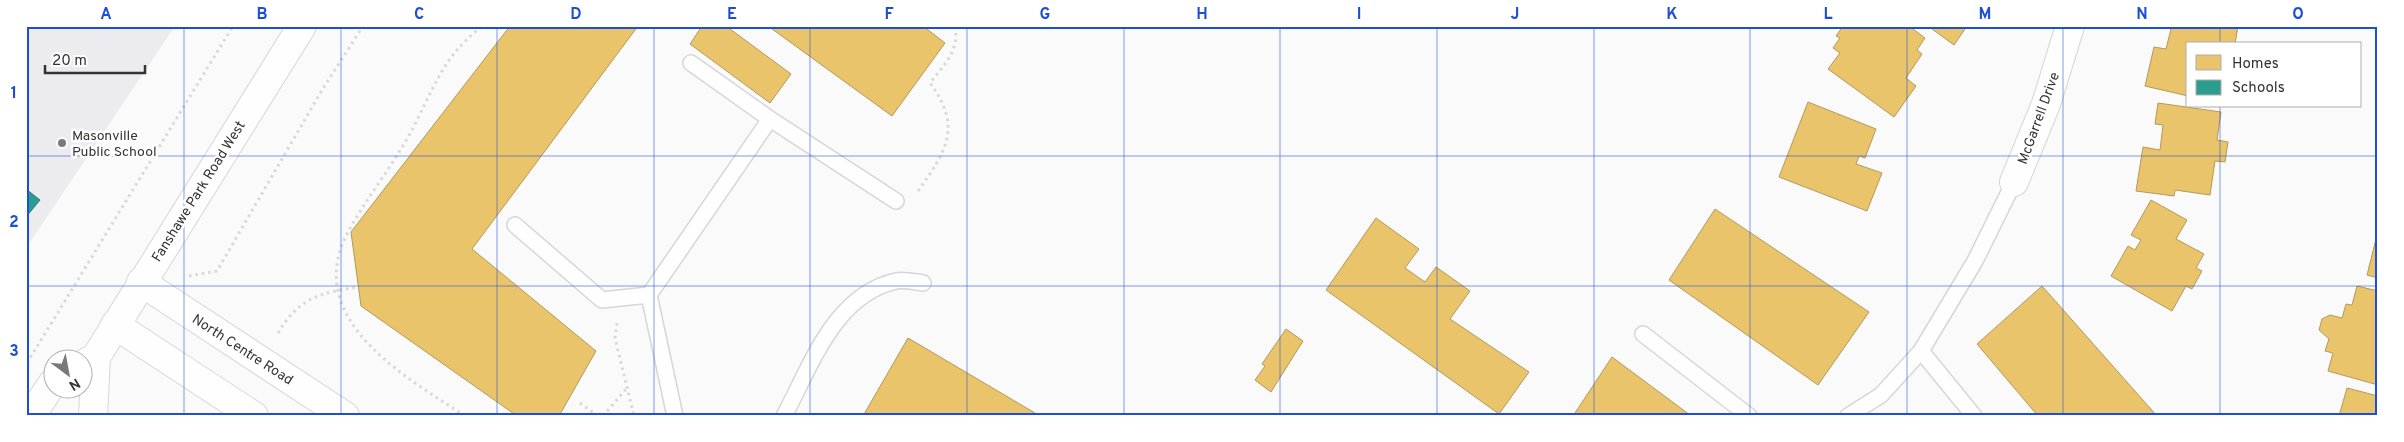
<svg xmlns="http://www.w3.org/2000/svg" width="2404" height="442" font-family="Overpass,sans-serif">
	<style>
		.built { fill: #ebebf0 }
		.homes { fill: #e9c46a; stroke: #b3995a }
		.schools { fill: #2a9d8f; stroke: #2d7e74 }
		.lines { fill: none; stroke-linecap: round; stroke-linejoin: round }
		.service-casing { stroke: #d6d6d6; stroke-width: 18 }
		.minor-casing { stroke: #d6d6d6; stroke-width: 30 }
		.tertiary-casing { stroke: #d6d6d6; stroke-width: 30 }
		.secondary-casing { stroke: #d6d6d6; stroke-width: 30 }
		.path { stroke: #d8d8d8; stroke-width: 3; stroke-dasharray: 2.5 4; stroke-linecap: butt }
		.service { stroke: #fefefe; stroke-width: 15 }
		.minor { stroke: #fefefe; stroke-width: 28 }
		.tertiary { stroke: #fefefe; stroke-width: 28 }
		.secondary { stroke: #fefefe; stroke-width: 28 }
		.grid { fill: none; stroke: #1d4ed8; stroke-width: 1; stroke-opacity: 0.55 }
		.poi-dot { fill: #797979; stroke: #fff; stroke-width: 2 }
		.labels { text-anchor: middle; stroke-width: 5; stroke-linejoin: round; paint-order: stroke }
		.street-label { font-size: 14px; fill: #343434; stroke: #fff }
		.poi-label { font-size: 14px; fill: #343434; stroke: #fff; text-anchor: start }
		.neatline { fill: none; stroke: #1d4ed8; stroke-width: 2 }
		.grid-label { font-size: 16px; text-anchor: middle; font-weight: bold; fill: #1d4ed8 }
	</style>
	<rect width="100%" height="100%" fill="#fafafa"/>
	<path class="built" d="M26 26H175L26 248Z"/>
	<path class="homes" d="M510 26H638L472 249 596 351 559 416H517L361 306 351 232Z
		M702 26H726L791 74 770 103 690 44Z
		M768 26H923L945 43 892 116Z
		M1843 26H1909L1925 38 1917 50 1922 54 1906 78 1916 86 1894 117 1828 69 1840 53 1833 48 1840 38 1836 36Z
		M1928 26H1967L1954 45Z
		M2161 26H2238L2235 44H2188V96L2145 86 2154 47 2166 49 2171 29Z
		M1808 102 1876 129 1865 158 1859 156 1856 164 1882 173 1867 211 1779 177Z
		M2158 103 2221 112 2217 140 2228 142 2225 162 2215 161 2210 195 2175 190 2174 196 2136 191 2143 147 2160 150 2163 125 2155 124Z
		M2151 200 2187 220 2176 239 2204 254 2196 268 2202 271 2192 289 2186 286 2172 311 2111 276 2128 246 2135 250 2141 240 2131 235Z
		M1715 209 1869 312 1818 385 1669 280Z
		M1376 218 1419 249 1405 268 1425 282 1436 267 1470 291 1450 319 1529 372 1499 414 1326 290Z
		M2378 231V278L2367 275Z
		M2042 286 2157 416H2038L1977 344Z
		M2357 286 2378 291V385L2328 371 2333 353 2325 351 2329 339 2319 330 2322 319 2330 315 2342 318 2346 304 2352 305Z
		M1286 329 1303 341 1271 392 1255 380 1265 366 1262 364Z
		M908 338 1040 416H863Z
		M1612 357 1690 415V416H1573Z
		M2347 388 2378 396V416H2339Z"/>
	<path class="schools" d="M26 189 40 200 26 217Z"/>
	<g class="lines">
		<g class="service-casing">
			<path id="service" d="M691 63 770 119 896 201
				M515 225 602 300 649 295
				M1643 334 1749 416
				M1921 351 1974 416
				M675 416 649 295 770 119
				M784 416C811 366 834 295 896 281 904 279 915 282 923 283
				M1848 416 1881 395 1921 351 1975 261 2014 182"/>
		</g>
		<g class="minor-casing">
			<path id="minor" d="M2014 182 2046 104 2070 26"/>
		</g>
		<g class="tertiary-casing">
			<path id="tertiary" d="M141 282 345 416
				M115 325 254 416"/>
		</g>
		<g class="secondary-casing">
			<path id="secondary" d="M82 365 96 357 302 26
				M31 416 52 384
				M93 416 96 357"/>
		</g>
		<path class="path" d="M918 191C946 151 963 128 930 83 944 65 960 50 955 26
			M189 276 217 271 322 90 363 26
			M617 323 615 338 634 416
			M278 333C299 298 319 293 358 287
			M27 363 233 26
			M580 403 598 416
			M465 416C404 376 300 318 349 230 365 201 387 173 404 144 430 101 439 57 483 26
			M603 416 627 388"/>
		<use href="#service" class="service"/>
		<use href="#minor" class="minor"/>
		<use href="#tertiary" class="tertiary"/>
		<use href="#secondary" class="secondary"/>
	</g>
	<path class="grid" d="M184 26V416M341 26V416M497 26V416M654 26V416M810 26V416M967 26V416M1124 26V416M1280 26V416M1437 26V416M1594 26V416M1750 26V416M1907 26V416M2063 26V416M2220 26V44M2220 106V416M26 156H2378M26 286H2378"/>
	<circle class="poi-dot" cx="62" cy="143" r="5"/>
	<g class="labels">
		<g class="street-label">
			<text transform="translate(2038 118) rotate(-70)" y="5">McGarrell Drive</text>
			<text transform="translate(198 191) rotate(-58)" y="5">Fanshawe Park Road West</text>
			<text transform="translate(243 349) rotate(33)" y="5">North Centre Road</text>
		</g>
		<g class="poi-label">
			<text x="72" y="140">Masonville<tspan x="72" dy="16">Public School</tspan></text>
		</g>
	</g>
	<rect width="2404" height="442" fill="none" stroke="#ffffff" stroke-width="55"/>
	<rect x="2186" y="42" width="175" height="65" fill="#ffffff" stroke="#aeaeae"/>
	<rect x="2196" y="55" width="25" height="15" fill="#e9c46a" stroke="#aeaeae"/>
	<text x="2232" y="68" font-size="15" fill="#343434">Homes</text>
	<rect x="2196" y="80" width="25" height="15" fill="#2a9d8f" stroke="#aeaeae"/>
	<text x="2232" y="92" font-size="15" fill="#343434">Schools</text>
	<g transform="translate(68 374) rotate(148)"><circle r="24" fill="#ffffff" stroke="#aeaeae"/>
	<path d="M0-4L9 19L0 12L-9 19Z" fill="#797979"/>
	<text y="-8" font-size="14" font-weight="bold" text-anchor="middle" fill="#343434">N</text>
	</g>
	<path d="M45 65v8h100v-8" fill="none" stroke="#343434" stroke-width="2.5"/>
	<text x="52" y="65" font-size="15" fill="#343434" stroke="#ffffff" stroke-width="4" paint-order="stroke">20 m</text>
	<rect x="28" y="28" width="2348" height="386" class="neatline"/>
	<g class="grid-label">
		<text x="106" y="19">A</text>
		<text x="262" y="19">B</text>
		<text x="419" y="19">C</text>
		<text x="576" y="19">D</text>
		<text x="732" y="19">E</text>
		<text x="889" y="19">F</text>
		<text x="1045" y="19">G</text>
		<text x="1202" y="19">H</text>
		<text x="1359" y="19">I</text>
		<text x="1515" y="19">J</text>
		<text x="1672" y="19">K</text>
		<text x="1828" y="19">L</text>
		<text x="1985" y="19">M</text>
		<text x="2142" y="19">N</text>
		<text x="2298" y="19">O</text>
		<text x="14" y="98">1</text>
		<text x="14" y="227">2</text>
		<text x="14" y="356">3</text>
	</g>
</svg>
